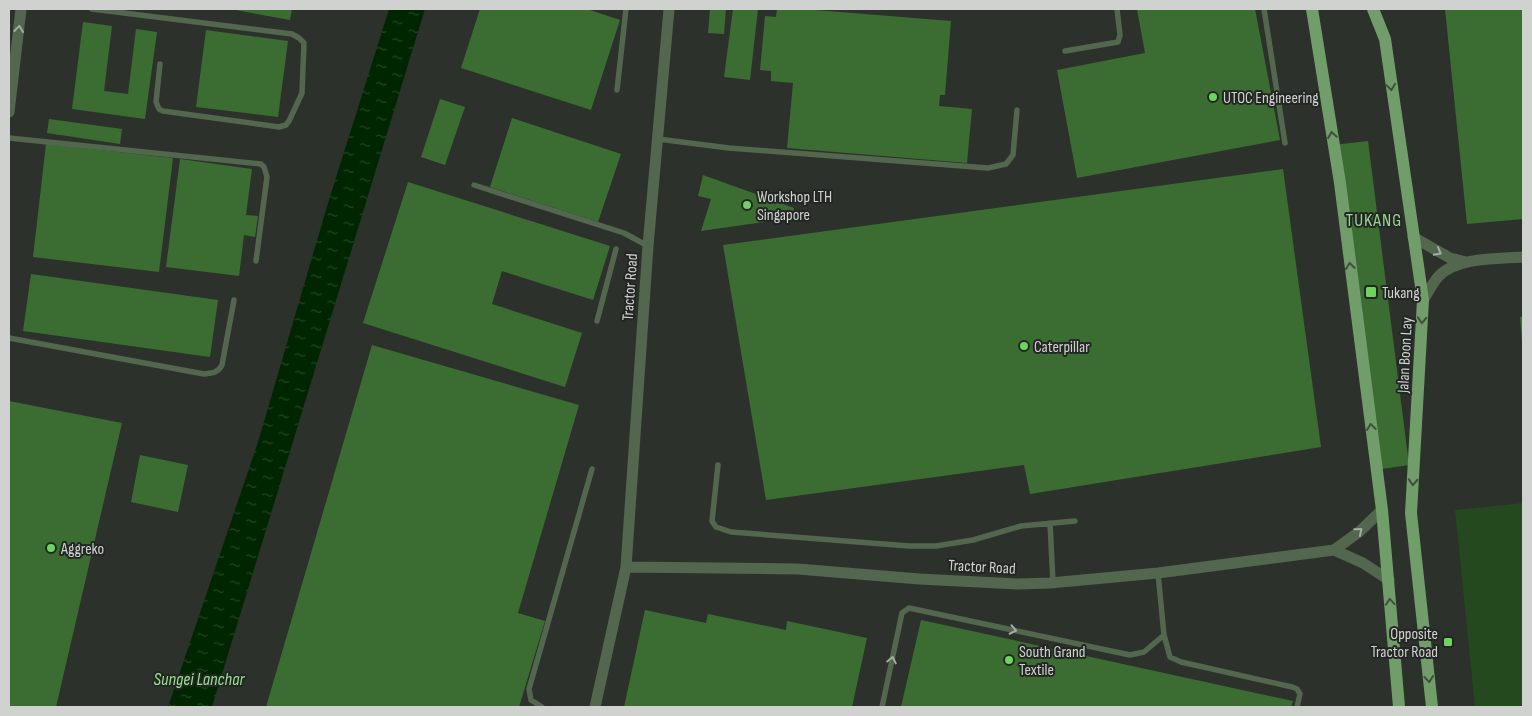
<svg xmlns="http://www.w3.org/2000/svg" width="1532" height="716" font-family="'Sofia Sans Condensed',sans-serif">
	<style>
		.green { fill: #24491e }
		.water { fill: url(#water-ripples) }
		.building { fill: #3b6d33 }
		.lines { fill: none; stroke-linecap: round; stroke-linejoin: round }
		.lane { stroke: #52674e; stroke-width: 5.5 }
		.street { stroke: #52674e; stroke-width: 11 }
		.primary { stroke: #719d6a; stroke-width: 12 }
		.oneway { stroke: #a4ada2 }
		.oneway2 { stroke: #3e503c }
		.poi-dot { fill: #6fd360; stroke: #232723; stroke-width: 2 }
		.labels { text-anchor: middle; stroke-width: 4; stroke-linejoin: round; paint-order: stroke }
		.poi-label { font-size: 16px; fill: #d0d2cf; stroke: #232723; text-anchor: start }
		.street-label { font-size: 16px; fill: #d0d2cf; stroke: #232723 }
		.neighbourhood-label { font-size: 18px; letter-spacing: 1px; fill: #9dd295; stroke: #232723 }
		.water-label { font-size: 18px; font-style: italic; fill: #98e08d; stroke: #232723 }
	</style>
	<defs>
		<pattern id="water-ripples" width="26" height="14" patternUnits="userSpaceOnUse" patternTransform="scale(1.25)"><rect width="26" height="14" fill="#002600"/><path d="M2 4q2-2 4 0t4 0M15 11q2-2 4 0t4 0" fill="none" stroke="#244524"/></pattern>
	</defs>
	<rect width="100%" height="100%" fill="#2d312c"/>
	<path class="green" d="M1523 503V707H1475L1455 510Z"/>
	<path class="water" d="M389 9H425L212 707H168L258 442 328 203Z"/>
	<path class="building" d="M230 9H292L290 20Z
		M480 9H587L620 20 591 110 461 68Z
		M710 9H726L724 34 708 33Z
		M733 9H758L750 80 724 77Z
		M777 9H803L951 21 945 95H940L939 106 972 109 967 163 787 148 793 83 771 81V71L760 70 765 16 776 17Z
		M1137 9H1255L1280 140 1077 178 1057 70 1145 53Z
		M1445 9H1523V219L1467 224Z
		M83 22 112 26 104 91 128 94 136 29 157 32 145 119 72 109Z
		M206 30 288 41 278 117 196 107Z
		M440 99 465 107 445 165 421 157Z
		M512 118 621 154 598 222 490 187Z
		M49 119 122 129 120 144 47 133Z
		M1368 141 1409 465 1375 470 1333 145Z
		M46 144 173 158 159 272 33 257Z
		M180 159 252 169 246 215 258 216 255 237 244 235 239 276 166 267Z
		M1283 169 1321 447 1030 494 1024 465 766 500 723 245Z
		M703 175 794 208 791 218 701 231 711 199 698 196Z
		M408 182 610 246 593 300 502 271 492 304 582 333 565 387 363 323Z
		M31 274 218 300 210 357 23 331Z
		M1520 317H1523V342H1522Z
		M372 345 579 405 518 613 545 621 519 707H266Z
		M9 401 122 423 56 707H9Z
		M140 455 188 465 178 512 131 502Z
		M645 610 706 623 708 614 786 630 787 621 867 638 852 707H624Z
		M921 620 1293 701 1291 707H901Z"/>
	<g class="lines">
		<path class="lane" d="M92 9 292 34 299 38 304 43 302 93 289 121 286 125 279 127 163 111 159 109 156 102 160 64
			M1264 9 1285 143
			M1065 51 1118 42 1120 35 1117 9
			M617 90 626 9
			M9 138 261 164 264 167 267 177 256 261
			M658 139 729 148 988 168 1006 164 1013 155 1017 110
			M474 185 624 233 648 246
			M597 321 616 249
			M9 338 204 374C212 373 218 373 222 365L234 300
			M718 465 712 521 716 527 731 532 909 546H936L973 540 1021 526 1075 521
			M1050 523 1053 583
			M1158 573 1164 635 1170 657 1181 662 1292 687 1297 689 1300 694 1297 707
			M542 707 531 700 529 689 592 469
			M882 707 902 613 909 608 1130 655 1144 652 1164 635"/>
		<path class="street" d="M9 112 21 9
			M1413 237 1450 258 1466 262
			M1423 300C1428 293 1432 284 1438 277 1455 257 1498 259 1523 257
			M1334 550 1363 563 1389 580
			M626 567 798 569 919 579 1018 584 1050 583 1158 573 1334 550 1359 532 1382 510
			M595 707 626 567 648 246 669 9"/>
		<path class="primary" d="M1312 9 1340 183 1382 510 1399 707
			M1373 9 1385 39 1423 300 1411 513 1432 707"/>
	</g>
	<defs><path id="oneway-chevron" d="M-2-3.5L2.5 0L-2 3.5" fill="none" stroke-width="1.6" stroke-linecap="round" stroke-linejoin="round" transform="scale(1.25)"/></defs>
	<g class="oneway">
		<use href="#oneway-chevron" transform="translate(19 29) rotate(-83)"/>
		<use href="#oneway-chevron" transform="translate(1438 252) rotate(28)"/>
		<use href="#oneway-chevron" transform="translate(1359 531) rotate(-40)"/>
		<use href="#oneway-chevron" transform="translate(1013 630) rotate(12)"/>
		<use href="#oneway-chevron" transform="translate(892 660) rotate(-78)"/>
	</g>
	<g class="oneway2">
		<use href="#oneway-chevron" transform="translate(1391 87) rotate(82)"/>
		<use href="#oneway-chevron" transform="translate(1332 135) rotate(-99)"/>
		<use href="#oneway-chevron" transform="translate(1350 266) rotate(-97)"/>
		<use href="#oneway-chevron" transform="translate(1422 320) rotate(93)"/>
		<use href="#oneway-chevron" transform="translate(1371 427) rotate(-97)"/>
		<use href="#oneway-chevron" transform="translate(1413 482) rotate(93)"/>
		<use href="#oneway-chevron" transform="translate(1390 602) rotate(-94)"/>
		<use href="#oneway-chevron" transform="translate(1429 679) rotate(83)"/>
	</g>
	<g class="poi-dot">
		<circle cx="1213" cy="97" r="5"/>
		<circle cx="747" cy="205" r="5"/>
		<rect x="1365" y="286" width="12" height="12" rx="2.5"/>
		<circle cx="1024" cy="346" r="5"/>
		<circle cx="51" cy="548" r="5"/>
		<rect x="1443" y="637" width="10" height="10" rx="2.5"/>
		<circle cx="1009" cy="660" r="5"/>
	</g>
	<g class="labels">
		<g class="poi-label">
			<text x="1223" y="103">UTOC Engineering</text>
			<text x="757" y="202">Workshop LTH<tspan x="757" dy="18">Singapore</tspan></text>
			<text x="1382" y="298">Tukang</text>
			<text x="1034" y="352">Caterpillar</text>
			<text x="61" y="554">Aggreko</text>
			<text x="1438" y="639" text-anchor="end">Opposite<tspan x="1438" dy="18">Tractor Road</tspan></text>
			<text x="1019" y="657">South Grand<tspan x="1019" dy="18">Textile</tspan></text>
		</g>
		<g class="street-label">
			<text transform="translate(629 287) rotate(-86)" y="6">Tractor Road</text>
			<text transform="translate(1404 355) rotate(-87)" y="6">Jalan Boon Lay</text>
			<text transform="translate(982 566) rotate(3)" y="6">Tractor Road</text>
		</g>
		<g class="neighbourhood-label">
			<text x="1374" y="226">TUKANG</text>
		</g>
		<g class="water-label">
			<text x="199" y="685">Sungei Lanchar</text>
		</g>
	</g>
	<rect width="1532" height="716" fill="none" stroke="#d0d2cf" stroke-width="20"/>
</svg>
